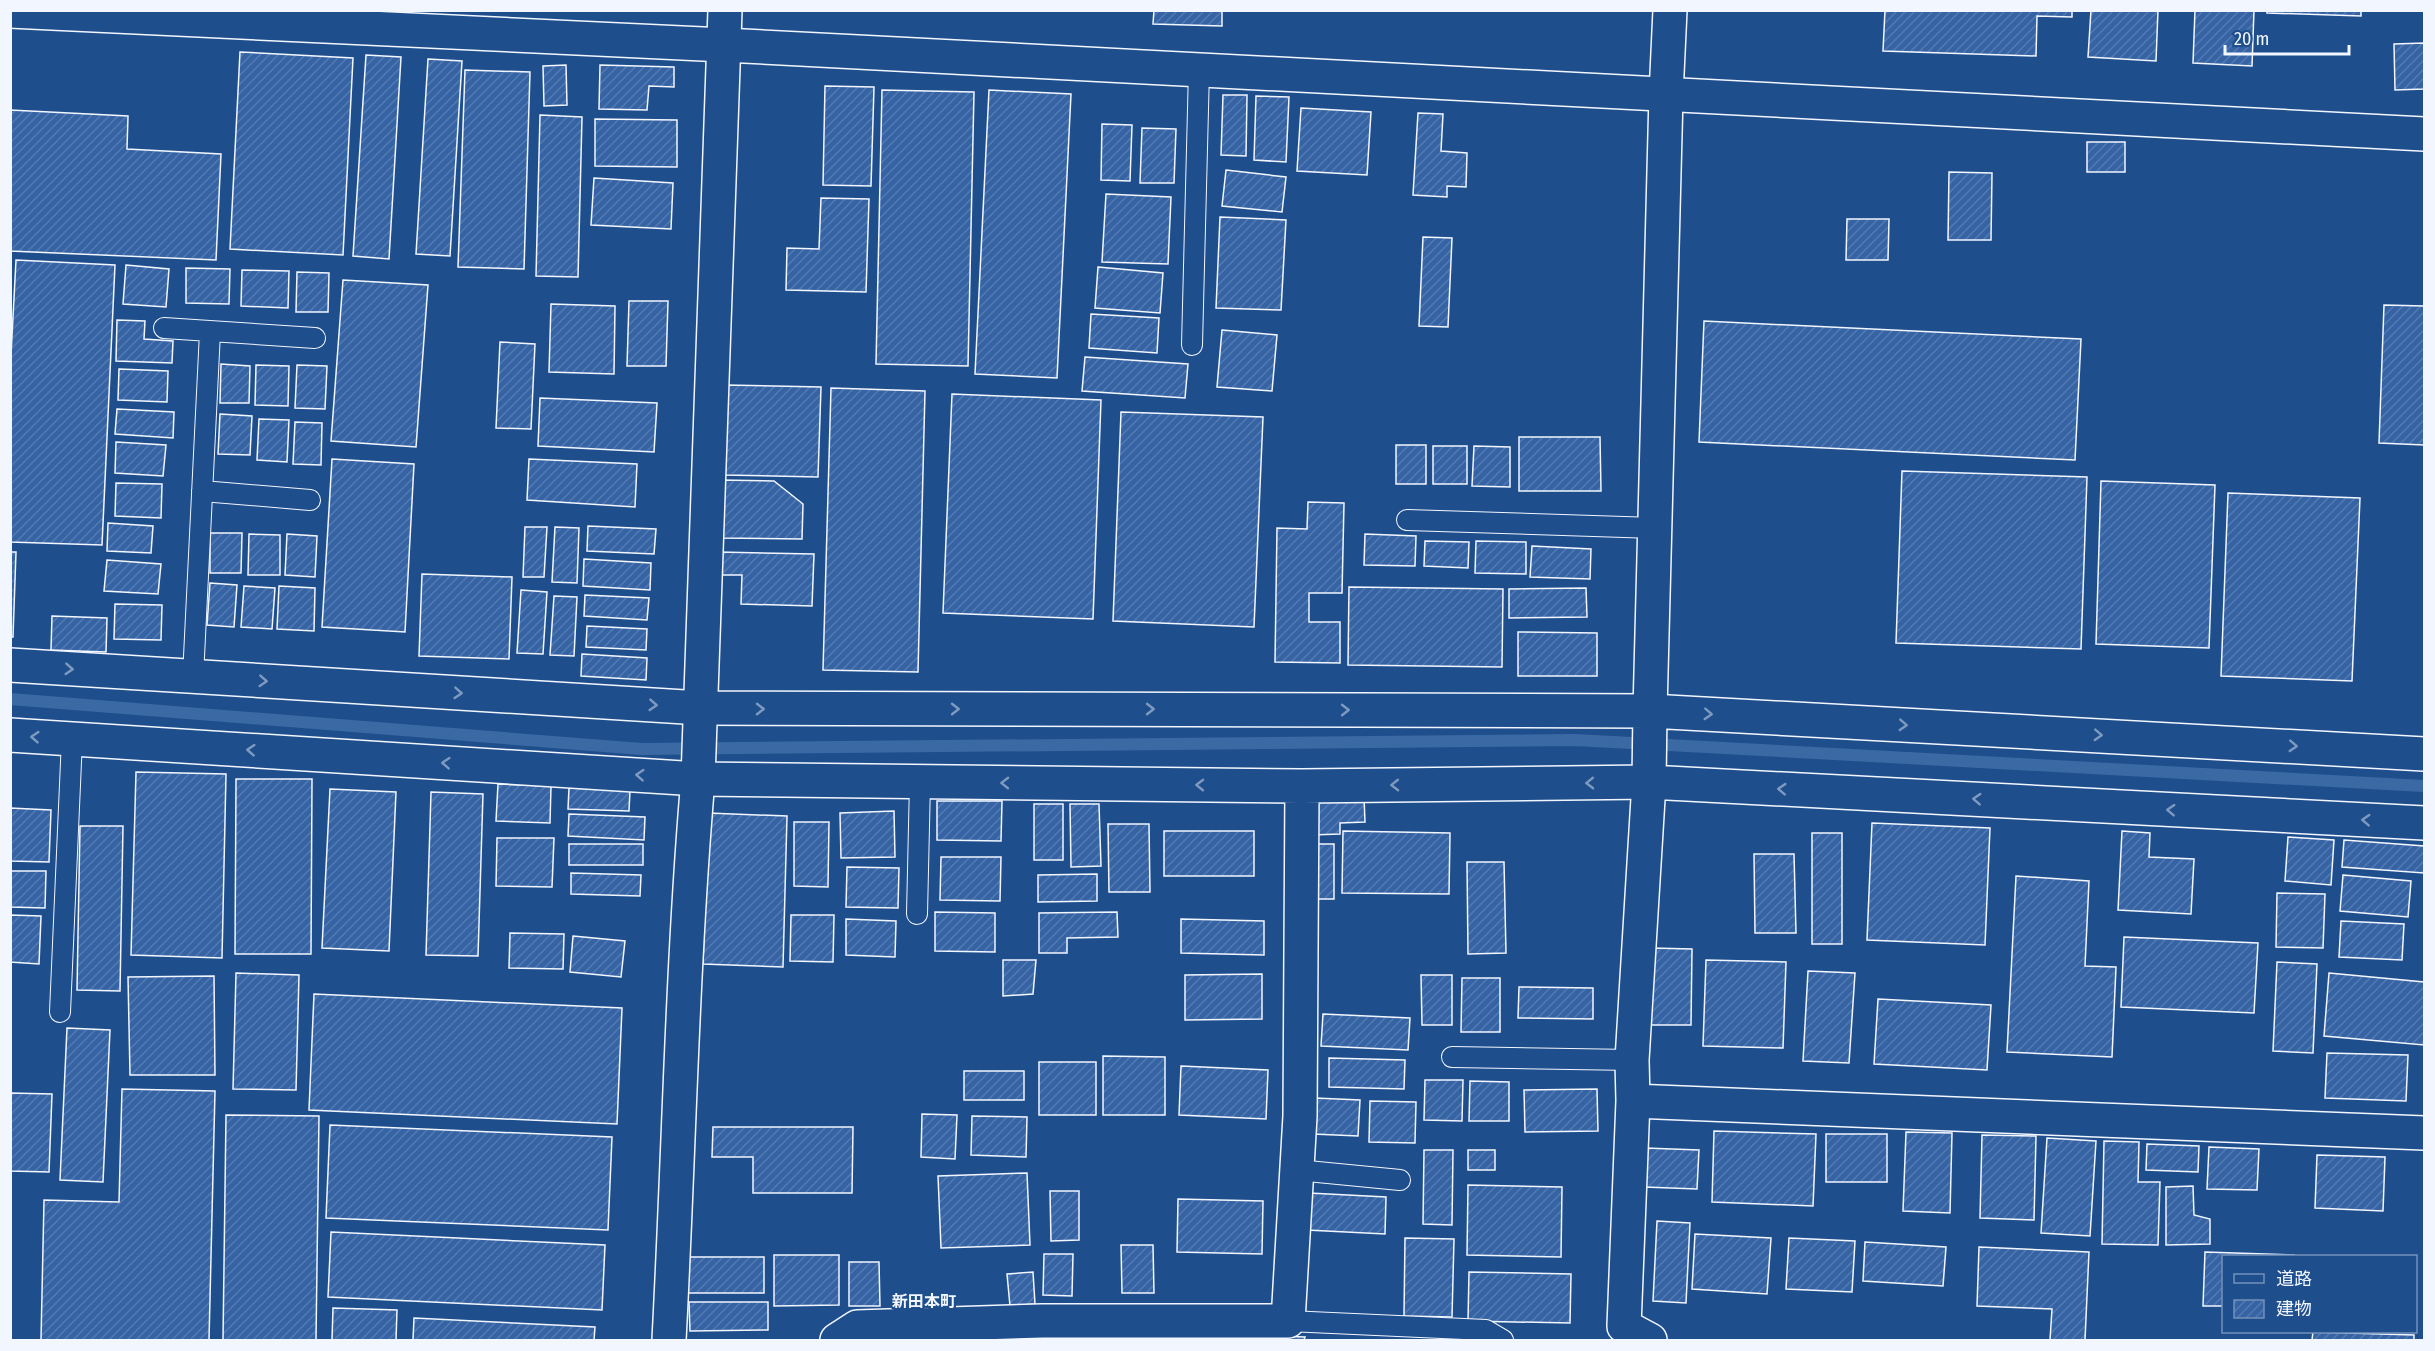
<svg xmlns="http://www.w3.org/2000/svg" width="2435" height="1351" font-family="'Fira Sans Condensed','Noto Sans JP',sans-serif">
	<style>
		.lines { fill: none; stroke-linecap: round; stroke-linejoin: round }
		.stream { stroke: #3b69a3; stroke-width: 12 }
		.building { fill: url(#building-hatch); stroke: #f2f6ff; stroke-width: 1.5 }
		.service-casing { stroke: #f2f6ff; stroke-width: 22 }
		.minor-casing { stroke: #f2f6ff; stroke-width: 36 }
		.tertiary-casing { stroke: #f2f6ff; stroke-width: 36 }
		.service { stroke: #1f4e8c; stroke-width: 20 }
		.minor { stroke: #1f4e8c; stroke-width: 33 }
		.tertiary { stroke: #1f4e8c; stroke-width: 33 }
		.oneway { stroke: #7e9ac0 }
		.labels { text-anchor: middle; stroke-width: 4.5; stroke-linejoin: round; paint-order: stroke }
		.neighbourhood-label { font-size: 16px; font-weight: bold; fill: #f2f6ff; stroke: #1f4e8c }
	</style>
	<defs>
		<pattern id="building-hatch" width="6" height="6" patternUnits="userSpaceOnUse" patternTransform="scale(1.5)"><rect width="6" height="6" fill="#3563a3"/><path d="M-1 1l2-2M0 6l6-6M5 7l2-2" fill="none" stroke="#537ab1"/></pattern>
	</defs>
	<rect width="100%" height="100%" fill="#1f4e8c"/>
	<g class="lines">
		<path class="stream" d="M10 699 642 749 1575 740 2424 786"/>
	</g>
	<path class="building" d="M1154 10H1222V26L1153 24Z
		M1885 10H2072V17L2037 16 2036 56 1883 51Z
		M2091 10H2158L2156 61 2088 57Z
		M2195 10H2254L2252 66 2193 63Z
		M2267 10H2361V16L2267 13Z
		M2424 43V89L2395 90 2394 44Z
		M240 52 353 58 343 255 230 249Z
		M366 55 401 57 389 259 353 256Z
		M428 59 462 61 450 256 416 254Z
		M566 65 567 105 544 106 543 66Z
		M600 65 674 67V87L649 86 647 110 599 109Z
		M465 70 530 72 524 269 458 267Z
		M825 86 874 87 871 186 823 185Z
		M882 90 974 92 968 366 876 364Z
		M989 90 1071 94 1057 378 975 374Z
		M1223 95H1247L1246 156 1221 155Z
		M1256 96 1289 97 1286 162 1254 160Z
		M1301 108 1371 112 1367 175 1297 171Z
		M10 110 128 116 127 149 221 154 216 260 10 251Z
		M1418 113 1443 114 1441 151 1467 153 1466 187 1447 186V197L1413 195Z
		M540 115 582 117 578 277 536 276Z
		M595 119 677 120V167L595 166Z
		M1102 124 1132 125 1130 181 1101 180Z
		M1142 128 1176 129 1174 183H1140Z
		M2087 142H2125V172H2087Z
		M1226 170 1286 177 1282 212 1222 206Z
		M1949 172 1992 173 1991 240H1948Z
		M594 178 673 183 671 229 591 225Z
		M1106 194 1171 197 1168 264 1102 262Z
		M821 198 869 199 866 292 786 290 787 248 819 249Z
		M1220 217 1286 220 1281 310 1216 308Z
		M1847 219H1889L1888 260H1846Z
		M1423 237 1452 238 1448 327 1419 326Z
		M16 260 115 265 102 545 10 542V374Z
		M126 265 169 269 166 307 123 304Z
		M1098 267 1163 273 1160 313 1095 308Z
		M186 268 230 269 229 304 186 303Z
		M242 270 289 271 288 308 241 306Z
		M297 272 329 273 328 312H296Z
		M343 280 428 285 416 447 331 441Z
		M629 301H668L666 366H627Z
		M551 304 615 306 614 374 549 372Z
		M2384 305 2424 306V445L2379 443Z
		M1091 314 1159 318 1157 353 1089 348Z
		M117 320 145 321 144 339 173 341 172 363 116 361Z
		M1704 321 2081 339 2075 460 1699 442Z
		M1222 330 1277 335 1272 391 1217 387Z
		M500 342 535 344 531 429 496 428Z
		M1085 357 1188 364 1185 398 1082 391Z
		M221 364 250 366 249 403H220Z
		M256 365 289 366 288 406 255 405Z
		M297 365 327 366 325 409 295 408Z
		M119 369 168 371 167 402 118 400Z
		M725 385 821 387 818 477 723 475Z
		M831 388 925 391 918 672 823 670Z
		M952 394 1101 400 1093 619 943 613Z
		M540 398 657 403 654 452 538 446Z
		M117 409 174 412 173 438 115 434Z
		M1121 412 1263 417 1254 627 1113 621Z
		M220 414 252 416 250 455 218 454Z
		M259 419 289 420 287 462 257 460Z
		M295 422 322 423 321 465 293 464Z
		M1519 437H1600L1601 491H1519Z
		M116 442 166 445 163 476 115 473Z
		M1396 445H1426V484H1396Z
		M1433 446H1467V484H1433Z
		M1474 446 1510 447V487L1472 486Z
		M332 459 414 464 405 632 322 627Z
		M529 459 637 464 635 507 527 500Z
		M1902 471 2087 477 2081 649 1896 643Z
		M720 480 774 481 803 504 802 539 719 538Z
		M2101 481 2215 485 2209 648 2096 644Z
		M116 483 162 484 161 518 115 516Z
		M2228 493 2360 498 2352 681 2221 676Z
		M1308 502 1344 503 1342 593H1309V622H1340V663L1275 662 1277 528 1307 529Z
		M108 523 153 526 151 553 107 551Z
		M588 526 656 529 654 554 587 551Z
		M525 527H547L544 577H523Z
		M555 527 579 528 577 583 552 582Z
		M210 533H242L241 573H210Z
		M249 534 280 535V575H248Z
		M287 534 317 536 315 577 285 575Z
		M1365 534 1416 536 1415 566 1364 565Z
		M1425 541 1469 542 1468 568 1424 566Z
		M1476 541 1526 542V574L1475 573Z
		M1532 546 1591 549 1590 579 1530 577Z
		M10 552H16L13 637H10Z
		M719 552 814 554 812 606 741 604 742 575H718Z
		M584 559 651 563 650 590 583 586Z
		M107 560 161 564 158 594 104 591Z
		M422 574 512 577 509 659 419 656Z
		M210 583 237 585 234 627 207 625Z
		M244 586 275 588 272 629 241 627Z
		M279 586 315 588 314 631 277 629Z
		M1349 587 1503 589 1502 667 1348 665Z
		M1586 588 1587 617 1509 618V589Z
		M521 590 547 592 543 654 517 653Z
		M585 595 649 598 647 620 584 616Z
		M554 596 577 597 574 656 550 655Z
		M115 604 162 605 161 640 114 639Z
		M52 616 107 618 106 652 51 650Z
		M587 626 647 629 646 650 586 647Z
		M1518 632 1597 633V676H1518Z
		M582 654 647 658 646 680 581 676Z
		M136 772 226 774 222 958 131 955Z
		M236 779H312L311 954H235Z
		M498 784 551 786 550 823 496 821Z
		M569 788 630 790 629 811 568 809Z
		M330 789 396 792 389 951 322 948Z
		M431 792 483 794 478 956 426 955Z
		M1364 797 1365 822 1340 823V834L1311 835 1310 798Z
		M937 801H1002L1001 841 937 840Z
		M1034 804H1063V860H1034Z
		M1070 804H1099L1101 866 1071 867Z
		M10 808 51 810 49 862 10 861Z
		M894 811 895 857 841 858 840 813Z
		M708 813 787 816 783 967 703 964Z
		M569 814 645 817 644 840 568 836Z
		M794 822H829L828 887 794 886Z
		M1872 823 1990 828 1985 945 1867 940Z
		M1108 824H1149L1150 892H1109Z
		M80 826H123L120 991 77 990Z
		M1164 831H1254V876H1164Z
		M1343 831 1450 833 1449 894 1342 893Z
		M2122 831 2150 833 2149 857 2194 859 2191 914 2118 910Z
		M1812 833H1842V944H1812Z
		M2288 837 2334 840 2331 885 2285 881Z
		M497 838H554L552 887 496 886Z
		M2344 840 2424 846V873L2342 867Z
		M569 844H643V865H569Z
		M1310 844H1334V899H1311Z
		M1754 854H1794L1796 933H1755Z
		M941 857H1001L1000 901 940 900Z
		M1467 862H1504L1506 953 1468 954Z
		M847 867 899 868 898 908 846 907Z
		M10 871H46L45 908 10 907Z
		M571 873 641 875 640 896 571 894Z
		M1097 874V901L1038 902V875Z
		M2343 875 2411 881 2408 917 2340 911Z
		M2016 876 2089 881 2085 966 2116 967 2112 1057 2007 1052Z
		M2277 893 2325 894 2323 948 2276 947Z
		M935 912 995 913V952L935 951Z
		M1117 912 1118 937 1067 938V953H1039V913Z
		M10 915 41 916 39 964 10 962Z
		M791 915H834L833 962 790 961Z
		M846 919 896 921 895 957 846 955Z
		M1181 919 1264 921V955L1181 953Z
		M2341 921 2404 924 2402 960 2339 957Z
		M510 933 564 934 563 969 509 968Z
		M573 936 625 941 621 977 570 972Z
		M2124 937 2258 943 2254 1013 2121 1007Z
		M1651 948 1692 949 1691 1025H1649Z
		M1003 960H1036L1033 994 1003 996Z
		M1706 960 1786 962 1783 1048 1703 1046Z
		M2277 962 2317 964 2313 1053 2273 1051Z
		M1808 971 1855 973 1849 1063 1803 1061Z
		M236 973 299 975 296 1090 233 1089Z
		M2329 973 2424 982V1045L2324 1036Z
		M1262 974V1019L1185 1020V975Z
		M1421 975H1452V1025H1422Z
		M214 976 215 1075H130L128 977Z
		M1462 978H1500V1032H1461Z
		M1519 987 1593 988V1019L1518 1018Z
		M314 994 622 1008 617 1124 309 1110Z
		M1878 999 1991 1005 1987 1070 1874 1064Z
		M1323 1014 1410 1018 1408 1050 1321 1046Z
		M67 1028 110 1030 103 1182 60 1180Z
		M2327 1053 2408 1055 2406 1101 2325 1098Z
		M1103 1056 1165 1057V1115H1103Z
		M1329 1058 1405 1060 1404 1089 1329 1087Z
		M1039 1062H1096V1115H1039Z
		M1181 1066 1268 1070 1266 1119 1179 1115Z
		M964 1071H1024V1100H964Z
		M1425 1080H1463L1462 1121 1424 1120Z
		M1470 1081 1509 1082V1121H1469Z
		M122 1089 215 1091 209 1340H41L44 1200 119 1202Z
		M1597 1089 1598 1131 1525 1132 1524 1090Z
		M10 1093 52 1094 49 1172 10 1171Z
		M1315 1098 1360 1100 1358 1136 1313 1134Z
		M1370 1101 1416 1102 1415 1143 1369 1142Z
		M922 1114 957 1115 955 1159 921 1157Z
		M226 1115 319 1116 316 1340H223Z
		M972 1116 1027 1117 1026 1157 971 1155Z
		M330 1125 612 1137 608 1230 326 1218Z
		M713 1127H853L852 1193H753V1157H712Z
		M1714 1131 1816 1134 1813 1206 1712 1202Z
		M1906 1132 1952 1133 1950 1213 1903 1211Z
		M1826 1134H1887V1182H1826Z
		M1982 1135 2036 1136 2034 1220 1980 1218Z
		M2047 1138 2096 1141 2090 1236 2041 1233Z
		M2104 1141 2139 1142 2138 1182H2160L2158 1245 2102 1244Z
		M2147 1144 2199 1146 2198 1172 2146 1170Z
		M2209 1147 2259 1149 2257 1190 2207 1189Z
		M1645 1148 1699 1150 1697 1189 1644 1187Z
		M1424 1150H1453L1452 1225 1423 1224Z
		M1468 1150H1495V1170H1468Z
		M2317 1155 2385 1157 2383 1211 2315 1208Z
		M1027 1173 1030 1245 941 1248 938 1176Z
		M1468 1185 1562 1187 1561 1257 1467 1255Z
		M2193 1186 2194 1215 2210 1219V1244L2166 1245V1187Z
		M1050 1191H1079V1240L1051 1241Z
		M1309 1193 1386 1197 1385 1234 1307 1230Z
		M1178 1199 1263 1201 1262 1254 1177 1252Z
		M1657 1221 1690 1223 1686 1303 1653 1301Z
		M331 1232 605 1245 602 1310 328 1297Z
		M1695 1234 1771 1238 1767 1294 1692 1289Z
		M1405 1238 1454 1239 1452 1317 1404 1316Z
		M1789 1238 1855 1241 1852 1292 1786 1289Z
		M1865 1242 1946 1247 1943 1286 1863 1281Z
		M1121 1245H1153L1154 1293H1122Z
		M1979 1247 2089 1252 2085 1340H2050L2052 1309 1977 1306Z
		M2205 1252 2294 1255V1256H2224V1306H2203Z
		M1044 1254H1073L1072 1296 1043 1295Z
		M774 1255H839V1305L774 1306Z
		M686 1257H764V1293H686Z
		M849 1262H879L880 1306H849Z
		M1033 1272 1035 1304 1010 1306 1007 1274Z
		M1469 1272 1571 1274 1570 1323 1468 1321Z
		M689 1302H768V1330L690 1331Z
		M333 1308 397 1310 396 1340H332Z
		M414 1318 595 1327 594 1340H413Z
		M2313 1332 2414 1335V1340H2312Z
		M1177 1335 1265 1338V1340H1177Z
		M1275 1336 1305 1337 1304 1340H1275Z"/>
	<g class="lines">
		<g class="service-casing">
			<path id="service" d="M164 328 315 338
				M1192 345 1199 70
				M202 491 310 500
				M1407 520 1655 528
				M193 677 210 332
				M917 914 920 782
				M60 1012 72 739
				M1452 1057 1632 1060
				M1297 1170 1400 1180
				M1288 1321 1486 1330 1503 1340"/>
		</g>
		<g class="minor-casing">
			<path id="minor" d="M10 11 724 45 2424 134
				M1666 95 1670 10
				M10 665 701 708 1650 711 2424 754
				M10 735 698 779 1302 786 1649 782 2424 823
				M1633 1101 2424 1133
				M837 1340 857 1327 1042 1321H1288L1300 1116 1302 786
				M1650 1340 1624 1326 1633 1101 1632 1060 1649 782 1650 711"/>
		</g>
		<g class="tertiary-casing">
			<path id="tertiary" d="M1650 711 1666 95
				M669 1340C679 1153 682 966 698 779L725 10"/>
		</g>
		<use href="#service" class="service"/>
		<use href="#minor" class="minor"/>
		<use href="#tertiary" class="tertiary"/>
	</g>
	<defs><path id="oneway-chevron" d="M-2-3.5L2.5 0L-2 3.5" fill="none" stroke-width="1.6" stroke-linecap="round" stroke-linejoin="round" transform="scale(1.5)"/></defs>
	<g class="oneway">
		<use href="#oneway-chevron" transform="translate(69 669) rotate(4)"/>
		<use href="#oneway-chevron" transform="translate(263 681) rotate(4)"/>
		<use href="#oneway-chevron" transform="translate(458 693) rotate(4)"/>
		<use href="#oneway-chevron" transform="translate(653 705) rotate(4)"/>
		<use href="#oneway-chevron" transform="translate(760 709)"/>
		<use href="#oneway-chevron" transform="translate(955 709)"/>
		<use href="#oneway-chevron" transform="translate(1150 709)"/>
		<use href="#oneway-chevron" transform="translate(1345 710)"/>
		<use href="#oneway-chevron" transform="translate(1708 714) rotate(3)"/>
		<use href="#oneway-chevron" transform="translate(1903 725) rotate(3)"/>
		<use href="#oneway-chevron" transform="translate(2098 735) rotate(3)"/>
		<use href="#oneway-chevron" transform="translate(35 737) rotate(-176)"/>
		<use href="#oneway-chevron" transform="translate(2293 746) rotate(3)"/>
		<use href="#oneway-chevron" transform="translate(251 750) rotate(-176)"/>
		<use href="#oneway-chevron" transform="translate(446 763) rotate(-176)"/>
		<use href="#oneway-chevron" transform="translate(640 775) rotate(-176)"/>
		<use href="#oneway-chevron" transform="translate(1005 783) rotate(-179)"/>
		<use href="#oneway-chevron" transform="translate(1590 783) rotate(179)"/>
		<use href="#oneway-chevron" transform="translate(1200 785) rotate(-179)"/>
		<use href="#oneway-chevron" transform="translate(1395 785) rotate(179)"/>
		<use href="#oneway-chevron" transform="translate(1782 789) rotate(-177)"/>
		<use href="#oneway-chevron" transform="translate(1977 799) rotate(-177)"/>
		<use href="#oneway-chevron" transform="translate(2171 810) rotate(-177)"/>
		<use href="#oneway-chevron" transform="translate(2366 820) rotate(-177)"/>
	</g>
	<g class="labels">
		<g class="neighbourhood-label">
			<text x="924" y="1307">新田本町</text>
		</g>
	</g>
	<rect width="2435" height="1351" fill="none" stroke="#f2f6ff" stroke-width="24"/>
	<rect x="2222" y="1255" width="195" height="78" fill="#1f4e8c" stroke="#7391ba" stroke-width="1.5"/>
	<rect x="2234" y="1274" width="30" height="9" fill="#1f4e8c" stroke="#7391ba" stroke-width="1.5"/>
	<text x="2276" y="1285" font-size="18" fill="#f2f6ff">道路</text>
	<rect x="2234" y="1300" width="30" height="18" fill="url(#building-hatch)" stroke="#7391ba" stroke-width="1.5"/>
	<text x="2276" y="1315" font-size="18" fill="#f2f6ff">建物</text>
	<path d="M2225 45v9h124v-9" fill="none" stroke="#f2f6ff" stroke-width="3"/>
	<text x="2234" y="45" font-size="18" fill="#f2f6ff" stroke="#1f4e8c" stroke-width="4.5" paint-order="stroke">20 m</text>
</svg>
